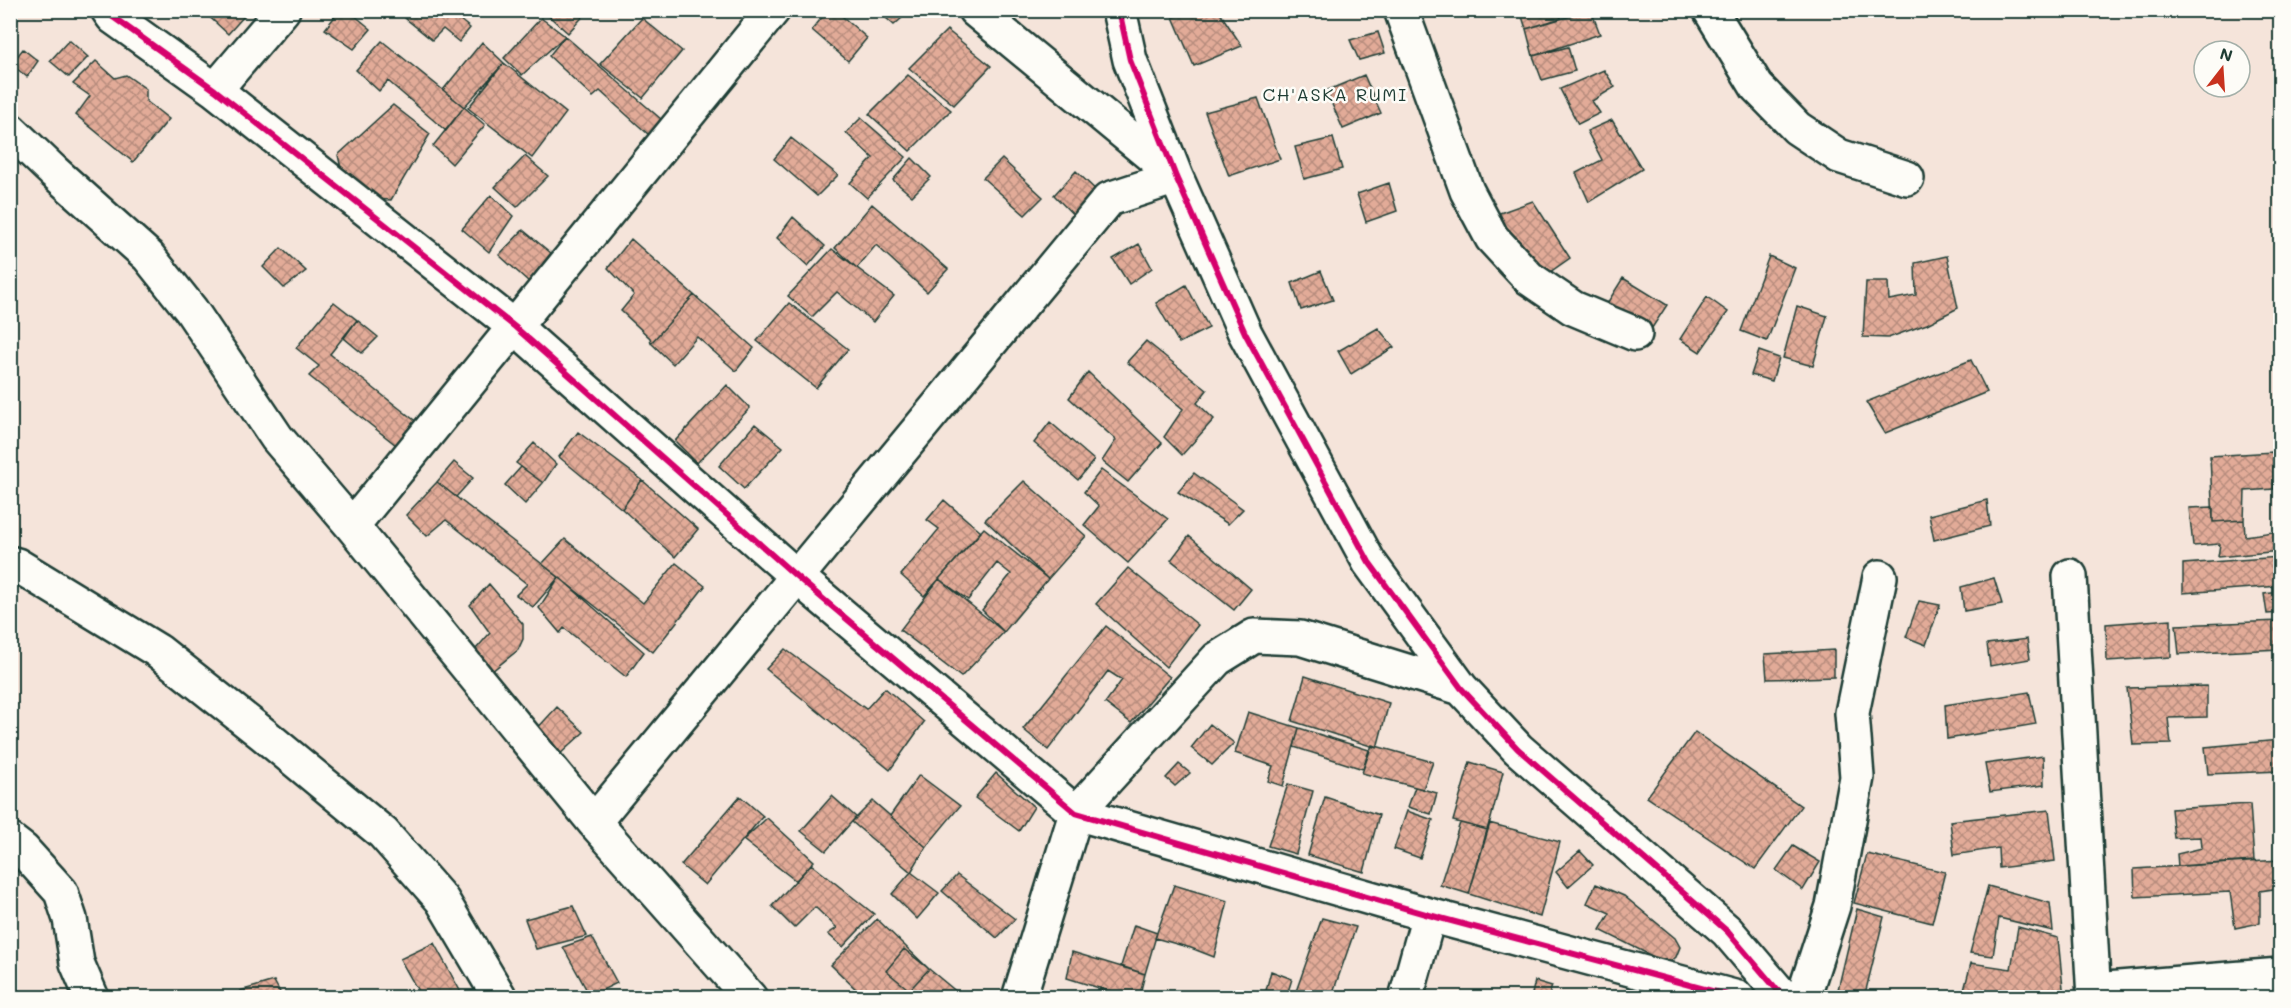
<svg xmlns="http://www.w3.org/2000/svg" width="2291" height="1008" font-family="Mali,sans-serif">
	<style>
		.building { fill: url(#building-cross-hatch); stroke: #1f3d34; stroke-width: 1.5 }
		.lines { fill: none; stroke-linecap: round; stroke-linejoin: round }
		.street-casing { stroke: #1f3d34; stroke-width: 38 }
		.street { stroke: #fdfcf7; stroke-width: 33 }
		.cycleway-casing { stroke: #fdfcf7; stroke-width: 10 }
		.cycleway { stroke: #d6006c; stroke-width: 6 }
		.labels { text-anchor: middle; stroke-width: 5; stroke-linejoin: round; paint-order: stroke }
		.neighbourhood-label { font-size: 18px; letter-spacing: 1.5px; fill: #1f3d34; stroke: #fdfcf7 }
	</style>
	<defs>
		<pattern id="building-cross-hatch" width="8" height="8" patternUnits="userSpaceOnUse" patternTransform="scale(1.5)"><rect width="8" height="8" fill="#e2ab98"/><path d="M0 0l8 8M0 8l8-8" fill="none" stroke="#b78c7d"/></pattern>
	</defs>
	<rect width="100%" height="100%" fill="#f5e4da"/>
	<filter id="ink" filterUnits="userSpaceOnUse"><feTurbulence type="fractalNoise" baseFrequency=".0167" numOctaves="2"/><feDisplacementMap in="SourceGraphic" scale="12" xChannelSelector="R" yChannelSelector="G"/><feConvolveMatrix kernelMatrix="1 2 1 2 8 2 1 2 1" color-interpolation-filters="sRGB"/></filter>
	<g filter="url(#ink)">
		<path class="building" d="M202 10H240L245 15 228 34Z
			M340 10H348L371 29 354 49 325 29Z
			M448 10 470 28 459 42 443 29 432 40 405 18 410 10Z
			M542 10H589L568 33Z
			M828 10H835L867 38 848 61 812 30Z
			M877 10H911L894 25Z
			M1199 10H1218L1242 46 1194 66 1173 17Z
			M1520 10H1559L1561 18 1526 29Z
			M1591 10 1600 34 1533 56 1526 29Z
			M541 18 565 36 522 75 504 58Z
			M642 18 682 51 643 98 600 64Z
			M947 30 991 66 954 105 909 68Z
			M1378 32 1385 53 1359 60 1350 40Z
			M565 36 661 119 649 135 600 91 593 97 549 56Z
			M69 40 88 57 69 77 50 61Z
			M382 41 464 107 446 131 388 81 379 91 356 70Z
			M482 42 504 63 464 107 443 90Z
			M1568 47 1575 71 1542 80 1533 56Z
			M23 49 38 61 27 77 11 64Z
			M96 61 115 78 126 75 146 89V101L169 119 133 162 76 115 90 96 73 84Z
			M504 63 566 113 532 158 468 108Z
			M1604 70 1615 87 1592 101 1600 113 1578 124 1560 89Z
			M908 75 951 110 910 151 869 114Z
			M1364 75 1381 113 1343 129 1326 91Z
			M1258 98 1280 159 1229 176 1205 112Z
			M393 105 430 134 391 200 373 199 342 173 338 155Z
			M464 107 485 125 452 164 433 146Z
			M861 118 906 157 867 198 850 183 873 158 846 133Z
			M1612 120 1642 169 1589 202 1576 173 1602 160 1587 131Z
			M791 138 838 175 817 196 774 159Z
			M1333 138 1342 169 1304 179 1295 147Z
			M525 156 548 176 517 207 495 187Z
			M912 158 931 177 912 196 893 180Z
			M1002 159 1043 197 1025 215 983 178Z
			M1076 171 1101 195 1079 221 1054 195Z
			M1389 183 1397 211 1366 222 1357 194Z
			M491 195 513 216 489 252 462 229Z
			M1533 201 1570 258 1540 279 1513 250 1497 214Z
			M872 204 948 269 927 292 876 245 857 268 835 248Z
			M793 217 825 246 808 266 777 238Z
			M523 230 551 253 529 282 499 255Z
			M631 239 694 295 651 343 650 338 621 311 634 295 608 268Z
			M1139 244 1152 268 1129 284 1113 259Z
			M281 248 306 271 284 288 263 267Z
			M832 249 894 296 873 322 837 292 812 317 788 296Z
			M1769 256 1795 268 1767 341 1741 331Z
			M1947 256 1958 308 1927 324 1888 338 1863 337 1866 282H1888L1889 300 1916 295 1915 263Z
			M1321 271 1333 300 1301 310 1292 283Z
			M1623 278 1667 305 1650 331 1606 305Z
			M1186 285 1209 328 1179 343 1156 303Z
			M694 295 754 348 736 371 697 337 673 364 651 343Z
			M1707 297 1728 312 1700 352 1680 339Z
			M334 302 357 320 330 354 418 423 396 445 309 376 319 366 296 348Z
			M789 303 848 349 816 388 757 341Z
			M1797 306 1827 316 1813 366 1783 358Z
			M357 320 378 337 362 353 344 338Z
			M1378 328 1394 347 1351 374 1338 351Z
			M1146 341 1207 390 1197 403 1214 419 1182 455 1164 437 1183 409 1127 362Z
			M1759 351 1779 358 1772 381 1751 375Z
			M1971 360 1987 392 1885 433 1866 402Z
			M1088 372 1162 443 1128 482 1102 461 1116 440 1069 398Z
			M727 385 750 408 697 463 675 441Z
			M1050 422 1094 460 1078 480 1034 443Z
			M755 424 783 447 744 489 719 466Z
			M578 432 642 480 622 509 559 457Z
			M534 443 556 464 543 483 516 463Z
			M2273 452 2274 489 2245 491 2244 520 2213 522 2210 456Z
			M454 462 473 478 456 497 437 482Z
			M521 467 543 483 525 504 505 485Z
			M1101 470 1168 519 1128 563 1084 525 1099 506 1084 492Z
			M1194 473 1243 509 1228 524 1178 492Z
			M642 480 698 529 675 557 622 509Z
			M1024 481 1086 536 1048 579 985 520Z
			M437 482 559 577 533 607 516 595 527 584 446 520 427 536 406 515Z
			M944 500 981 532 924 596 901 575 939 529 927 520Z
			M1987 500 1990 526 1934 540 1929 515Z
			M2213 507V522L2244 520 2245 536 2280 531V551L2218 557 2220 544 2193 546 2189 508Z
			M984 528 1048 579 1004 632 982 610 1011 574 997 563 968 600 939 579Z
			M1189 536 1251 589 1234 610 1171 560Z
			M565 539 643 603 676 563 705 586 653 652 542 564Z
			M2280 557V586L2183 593V564Z
			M1128 568 1198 625 1166 667 1096 604Z
			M559 577 644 652 626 677 564 628 560 633 539 608Z
			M1994 578 2002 604 1964 611 1961 587Z
			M939 579 1004 632 961 677 900 630Z
			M489 584 523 624V639L518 650 486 676 469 657 490 633 470 605Z
			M2280 592V613L2267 614 2264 594Z
			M1919 601 1940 605 1926 645 1906 637Z
			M2171 619V657L2107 661 2106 624Z
			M2280 621V649L2179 654 2176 625Z
			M1106 626 1170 677 1131 723 1105 703 1122 680 1108 671 1048 750 1023 729Z
			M2027 639 2030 659 1990 666 1987 644Z
			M785 649 866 709 885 688 924 722 890 770 766 669Z
			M1834 650V677L1767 679 1765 654Z
			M1305 676 1389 703 1377 748 1292 721Z
			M2278 677H2280L2279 740Z
			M2207 686V717L2168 718 2171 744 2133 745 2127 688Z
			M2029 692 2036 724 1947 739 1945 705Z
			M557 707 584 732 558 756 534 732Z
			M1248 712 1299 728 1283 786 1268 781 1273 766 1235 753Z
			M1210 724 1234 743 1212 765 1191 748Z
			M1299 728 1369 750 1363 769 1294 747Z
			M1695 732 1801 806 1755 869 1647 797Z
			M2279 740 2280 771 2208 774 2205 747Z
			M1372 745 1433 762 1423 789 1362 773Z
			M2043 756 2044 785 1990 792 1985 764Z
			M1470 762 1503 772 1488 830 1453 821Z
			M1179 764 1190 773 1175 786 1166 778Z
			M996 773 1034 807 1019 831 975 798Z
			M919 775 960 806 926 847 890 816Z
			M1288 784 1313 791 1296 854 1268 846Z
			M1415 787 1437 793 1431 814 1408 807Z
			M740 796 763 816 705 885 681 865Z
			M832 796 856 817 826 851 801 831Z
			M1325 797 1379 815 1364 872 1308 855Z
			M873 801 926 847 911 872 852 822Z
			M2250 804 2254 861 2178 866 2177 854 2202 848 2201 837 2174 838 2171 809Z
			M2049 810 2055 861 1999 868 1998 848 1954 855 1950 821Z
			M1407 811 1433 820 1420 858 1394 849Z
			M767 818 814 861 796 881 743 840Z
			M1460 823 1488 830 1469 894 1440 885Z
			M1489 823 1560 842 1540 917 1469 894Z
			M1793 846 1820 862 1803 890 1776 870Z
			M1580 851 1593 865 1568 887 1556 872Z
			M1867 854 1945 872 1932 923 1854 903Z
			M2280 860V888L2260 891V923L2235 928 2230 892 2135 897 2134 869Z
			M811 864 874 914 843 947 828 934 837 928 815 907 794 928 772 906Z
			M911 872 939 893 917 919 892 894Z
			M957 875 1015 919 997 938 942 891Z
			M1596 884 1624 896 1675 938 1680 947 1676 957 1668 964 1600 930 1610 913 1587 903Z
			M1174 885 1228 901 1214 957 1191 948 1155 938Z
			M1988 886 2050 903 2053 931 1999 918 1993 956 1970 953Z
			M573 906 587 936 536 949 525 919Z
			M1857 909 1884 917 1864 998H1836Z
			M1322 918 1356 927 1331 998 1294 997Z
			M877 919 929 969 902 998H865L831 965Z
			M1134 925 1157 933 1145 974 1121 966Z
			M2018 927 2058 938 2064 998H1962L1971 963 2011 969Z
			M592 937 617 983 590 996 563 947Z
			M434 943 464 998H422L400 959Z
			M904 949 929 969 964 998H926L922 994 920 998H898L907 988 886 971Z
			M1072 952 1145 974 1139 998H1131L1067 978Z
			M1271 971 1292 979 1286 998H1264Z
			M274 981 283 998H244L240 991Z
			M1535 981 1552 986 1548 998H1531Z
			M1100 988 1128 998H1097Z"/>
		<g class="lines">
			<g class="street-casing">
				<path id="street" d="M108 10 113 17 215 90 515 327 796 576 1076 813 1429 915 1738 998
					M975 10 1175 175
					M1119 10 1130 60 1176 177 1245 333 1369 562 1461 688 1518 749 1727 931 1784 998
					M1401 10 1467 191 1492 238 1529 278 1573 308 1635 334
					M1710 10 1757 87 1797 128 1839 156 1907 178
					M215 90 283 10
					M10 130 53 171 148 256 191 310 277 438 352 526 594 822 750 998
					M352 526 773 10
					M10 563 17 565 158 651 263 734 383 833 442 900 500 998
					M2070 576 2094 998
					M594 822 1109 199 1176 177
					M10 840 23 850 61 892 70 919 77 963 92 998
					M2094 990 2280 975
					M1019 998 1076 813 1217 659 1254 636 1300 638 1461 688
					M1406 998 1429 915
					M1803 998 1833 906 1857 777 1852 713 1880 577"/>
			</g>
			<use href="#street" class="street"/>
			<g class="cycleway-casing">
				<path id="cycleway" d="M108 10 113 17 215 90 515 327 796 576 1076 813 1429 915 1738 998
					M1119 10 1130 60 1176 177 1245 333 1369 562 1461 688 1518 749 1727 931 1784 998"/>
			</g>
			<use href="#cycleway" class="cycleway"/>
		</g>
	</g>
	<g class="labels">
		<g class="neighbourhood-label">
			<text x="1335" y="101">CH'ASKA RUMI</text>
		</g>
	</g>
	<rect width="2291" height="1008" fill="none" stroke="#fdfcf7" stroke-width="36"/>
	<rect x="18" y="18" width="2255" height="972" fill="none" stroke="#1f3d34" stroke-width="2" filter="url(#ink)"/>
	<g transform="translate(2222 69) rotate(17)"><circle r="28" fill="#fdfcf7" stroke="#a4b0a9" stroke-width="1.5"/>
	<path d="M0-4.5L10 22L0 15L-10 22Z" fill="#c8321e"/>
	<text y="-9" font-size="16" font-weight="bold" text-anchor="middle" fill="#1f3d34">N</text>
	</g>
</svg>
